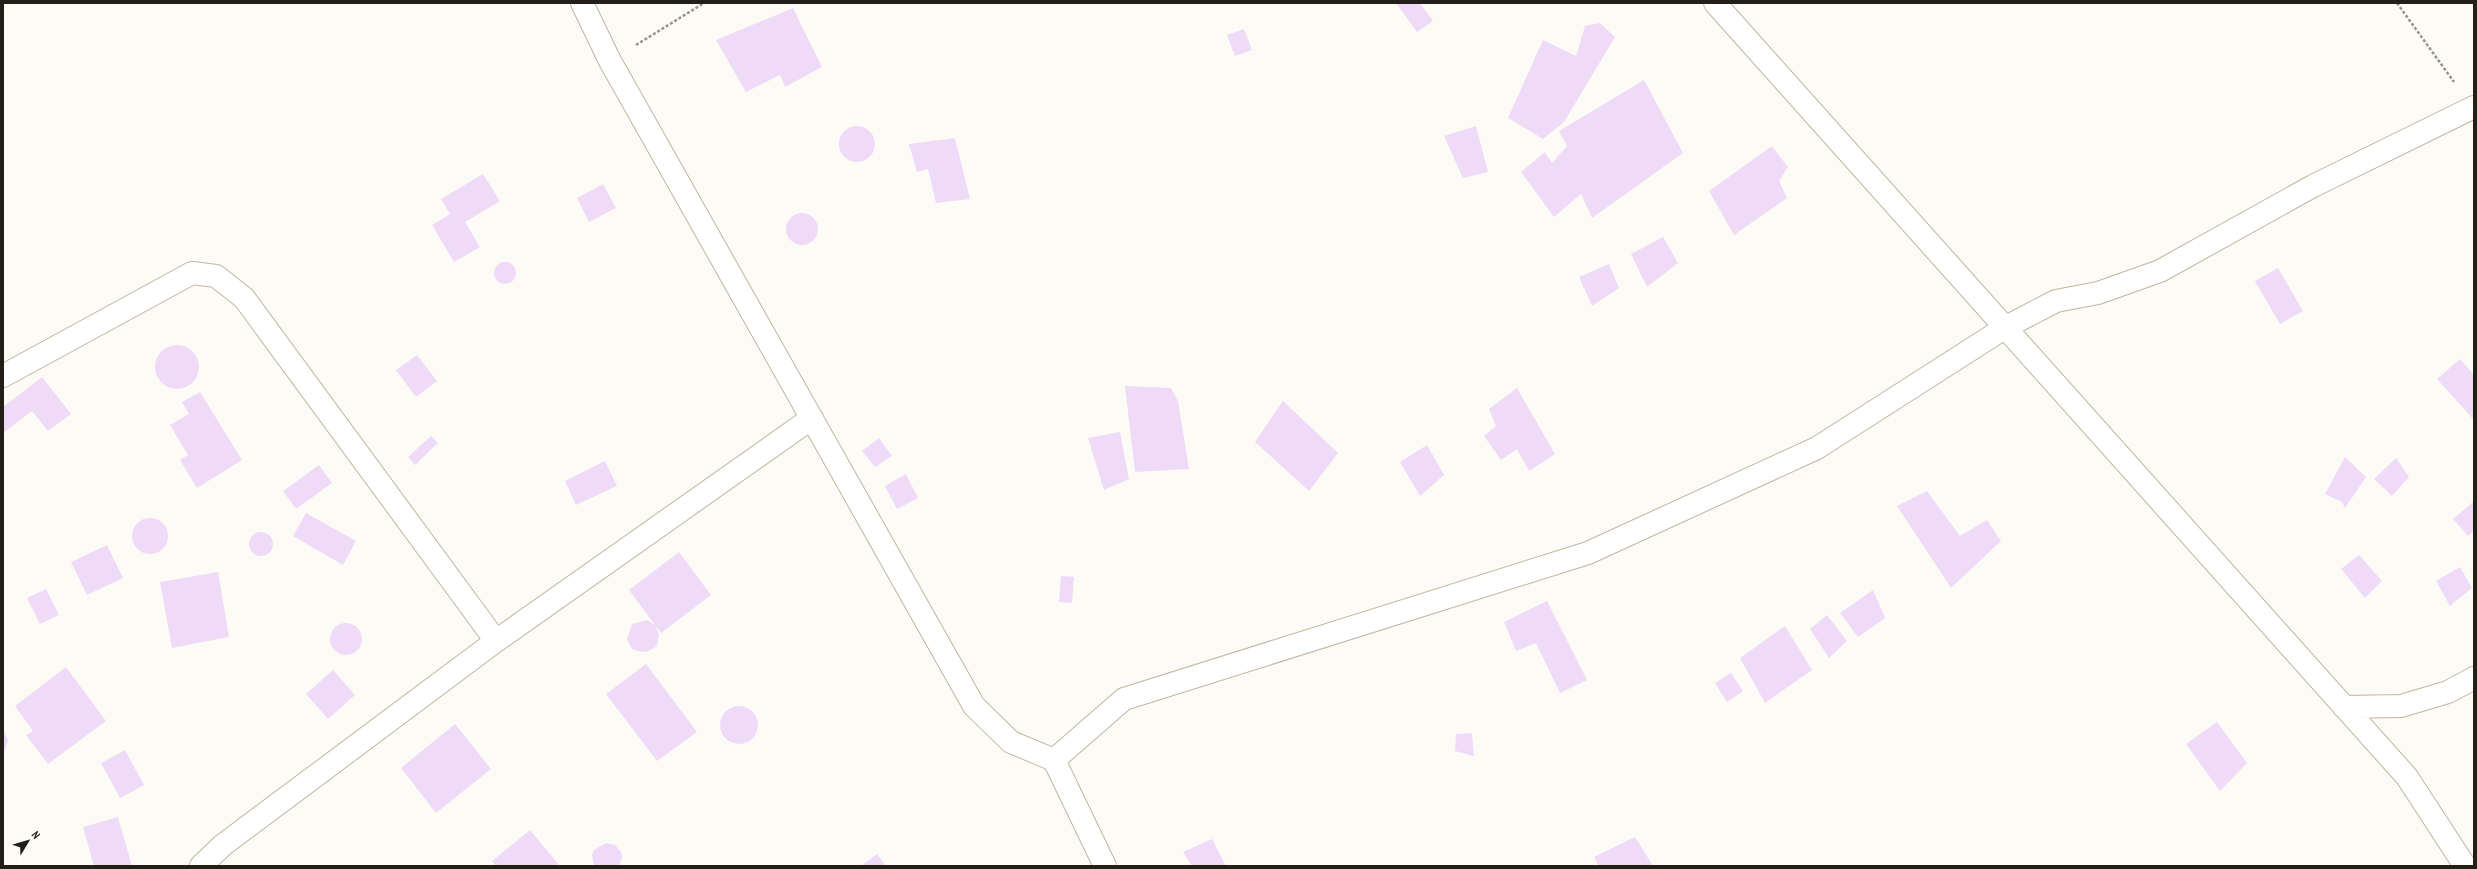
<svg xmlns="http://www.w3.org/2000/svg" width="2477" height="869" font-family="'PT Sans Narrow',sans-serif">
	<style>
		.building { fill: #efdbf7 }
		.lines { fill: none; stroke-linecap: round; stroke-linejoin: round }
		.minor-casing { stroke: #c1b59e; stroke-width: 24 }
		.path { stroke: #97948d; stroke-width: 2.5; stroke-dasharray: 3 2; stroke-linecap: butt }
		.minor { stroke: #fff; stroke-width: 22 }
	</style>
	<rect width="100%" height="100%" fill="#fdfbf6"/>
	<path class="building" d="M1396 3H1420L1433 21 1417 32Z
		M793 8 822 67 785 87 780 75 746 92 716 40Z
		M1600 23 1615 37 1564 122 1543 139 1508 118 1543 40 1576 56 1585 26Z
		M1244 29 1252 50 1235 56 1227 35Z
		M1644 80 1683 153 1592 218 1581 194 1554 217 1521 172 1545 152 1552 163 1567 146 1559 131Z
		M839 144a18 18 0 1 1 36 0a18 18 0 1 1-36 0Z
		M1476 126 1488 172 1463 178 1444 136Z
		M955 138 970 199 936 203 928 169 917 172 909 144Z
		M1772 146 1788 167 1779 181 1787 198 1734 235 1709 191Z
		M483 174 500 201 465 222 480 247 454 262 432 225 450 214 441 199Z
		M603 184 616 208 589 222 577 198Z
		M786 229a16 16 0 1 1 32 0a16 16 0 1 1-32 0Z
		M1663 237 1678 263 1647 287 1631 254Z
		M494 273a11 11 0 1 1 22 0a11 11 0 1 1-22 0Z
		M1609 264 1619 288 1592 306 1579 277Z
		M2278 268 2303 311 2280 324 2255 281Z
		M155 367a22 22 0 1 1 44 0a22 22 0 1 1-44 0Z
		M417 355 437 381 416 397 396 370Z
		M2460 359 2474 375V420L2437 379Z
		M42 377 71 414 48 431 32 411 3 433V407Z
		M1125 386 1171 388 1178 401 1189 469 1135 472Z
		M1517 388 1555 454 1529 471 1517 449 1501 460 1484 436 1496 426 1489 409Z
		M200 392 242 460 197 488 180 460 188 455 170 425 189 414 182 402Z
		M1283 401 1338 453 1309 491 1255 442Z
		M1120 432 1129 479 1104 490 1088 438Z
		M431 436 438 443 415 465 408 457Z
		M879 438 892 456 875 467 862 451Z
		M1427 445 1444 475 1420 496 1400 462Z
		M2345 457 2366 477 2345 508 2342 502 2325 494Z
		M2396 458 2409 477 2392 496 2374 479Z
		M605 461 617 486 576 505 565 481Z
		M319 465 332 483 296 509 283 491Z
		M906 474 918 498 897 509 885 486Z
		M1927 491 1960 536 1987 520 2001 541 1951 588 1897 506Z
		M2474 501V531L2468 536 2453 519Z
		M306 513 356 541 343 565 293 536Z
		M132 536a18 18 0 1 1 36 0a18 18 0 1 1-36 0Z
		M249 544a12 12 0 1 1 24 0a12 12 0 1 1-24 0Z
		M107 545 123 578 87 595 71 562Z
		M679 552 711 595 661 633 656 626 659 635 657 646 647 652 637 651 632 649 627 639 632 624 647 620 655 625 629 590Z
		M2359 555 2382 581 2365 598 2341 569Z
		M2460 567 2472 588 2450 606 2436 581Z
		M218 572 229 637 172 648 160 582Z
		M1061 576 1074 577 1072 603 1059 602Z
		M46 589 59 615 40 624 27 598Z
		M1873 590 1885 618 1858 637 1840 613Z
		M1547 601 1587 680 1560 693 1536 643 1516 651 1504 622Z
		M1827 615 1847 641 1829 658 1810 629Z
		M330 639a16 16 0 1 1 32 0a16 16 0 1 1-32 0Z
		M1785 626 1812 670 1765 703 1740 658Z
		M646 664 697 732 657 761 606 694Z
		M66 667 106 721 48 764 26 735 33 731 15 706Z
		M333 670 355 695 328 719 306 694Z
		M1731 673 1743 691 1727 702 1715 683Z
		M720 725a19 19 0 1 1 38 0a19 19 0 1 1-38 0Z
		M2217 722 2247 763 2220 791 2186 744Z
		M455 724 491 769 436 813 401 768Z
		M3 729 8 741 3 754Z
		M1472 733 1474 756 1455 751 1456 734Z
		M125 750 144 785 120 798 101 763Z
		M118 817 132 866H94L83 827Z
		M530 830 560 866H496L492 861Z
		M1635 837 1653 866H1599L1594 857Z
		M1212 839 1226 866H1192L1183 852Z
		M606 843 615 845 621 852 622 858 619 866 594 865 592 855 594 850Z
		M877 854 886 866H861Z"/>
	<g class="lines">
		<g class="minor-casing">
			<path id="minor" d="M582 3 610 61 974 706 1011 742 1054 760 1105 866
				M1715 3 2407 777 2465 866
				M3 376 192 273 216 276 244 298 496 641
				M2344 707 2401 706 2448 692 2474 678
				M1054 760 1124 699 1588 553 1817 448 2006 327 2056 301 2098 293 2160 271 2313 186 2474 107
				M201 866 223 845 496 641 812 418"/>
		</g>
		<path class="path" d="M2397 3 2454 82
			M636 45 704 3"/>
		<use href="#minor" class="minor"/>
	</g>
	<rect width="2477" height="869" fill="none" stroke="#241f16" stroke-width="8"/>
	<g transform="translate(28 841) rotate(52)" stroke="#ffffff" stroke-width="3" paint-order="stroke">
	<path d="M0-3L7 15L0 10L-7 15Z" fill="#241f16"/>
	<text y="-6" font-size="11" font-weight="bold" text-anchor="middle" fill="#241f16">N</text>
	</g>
</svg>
